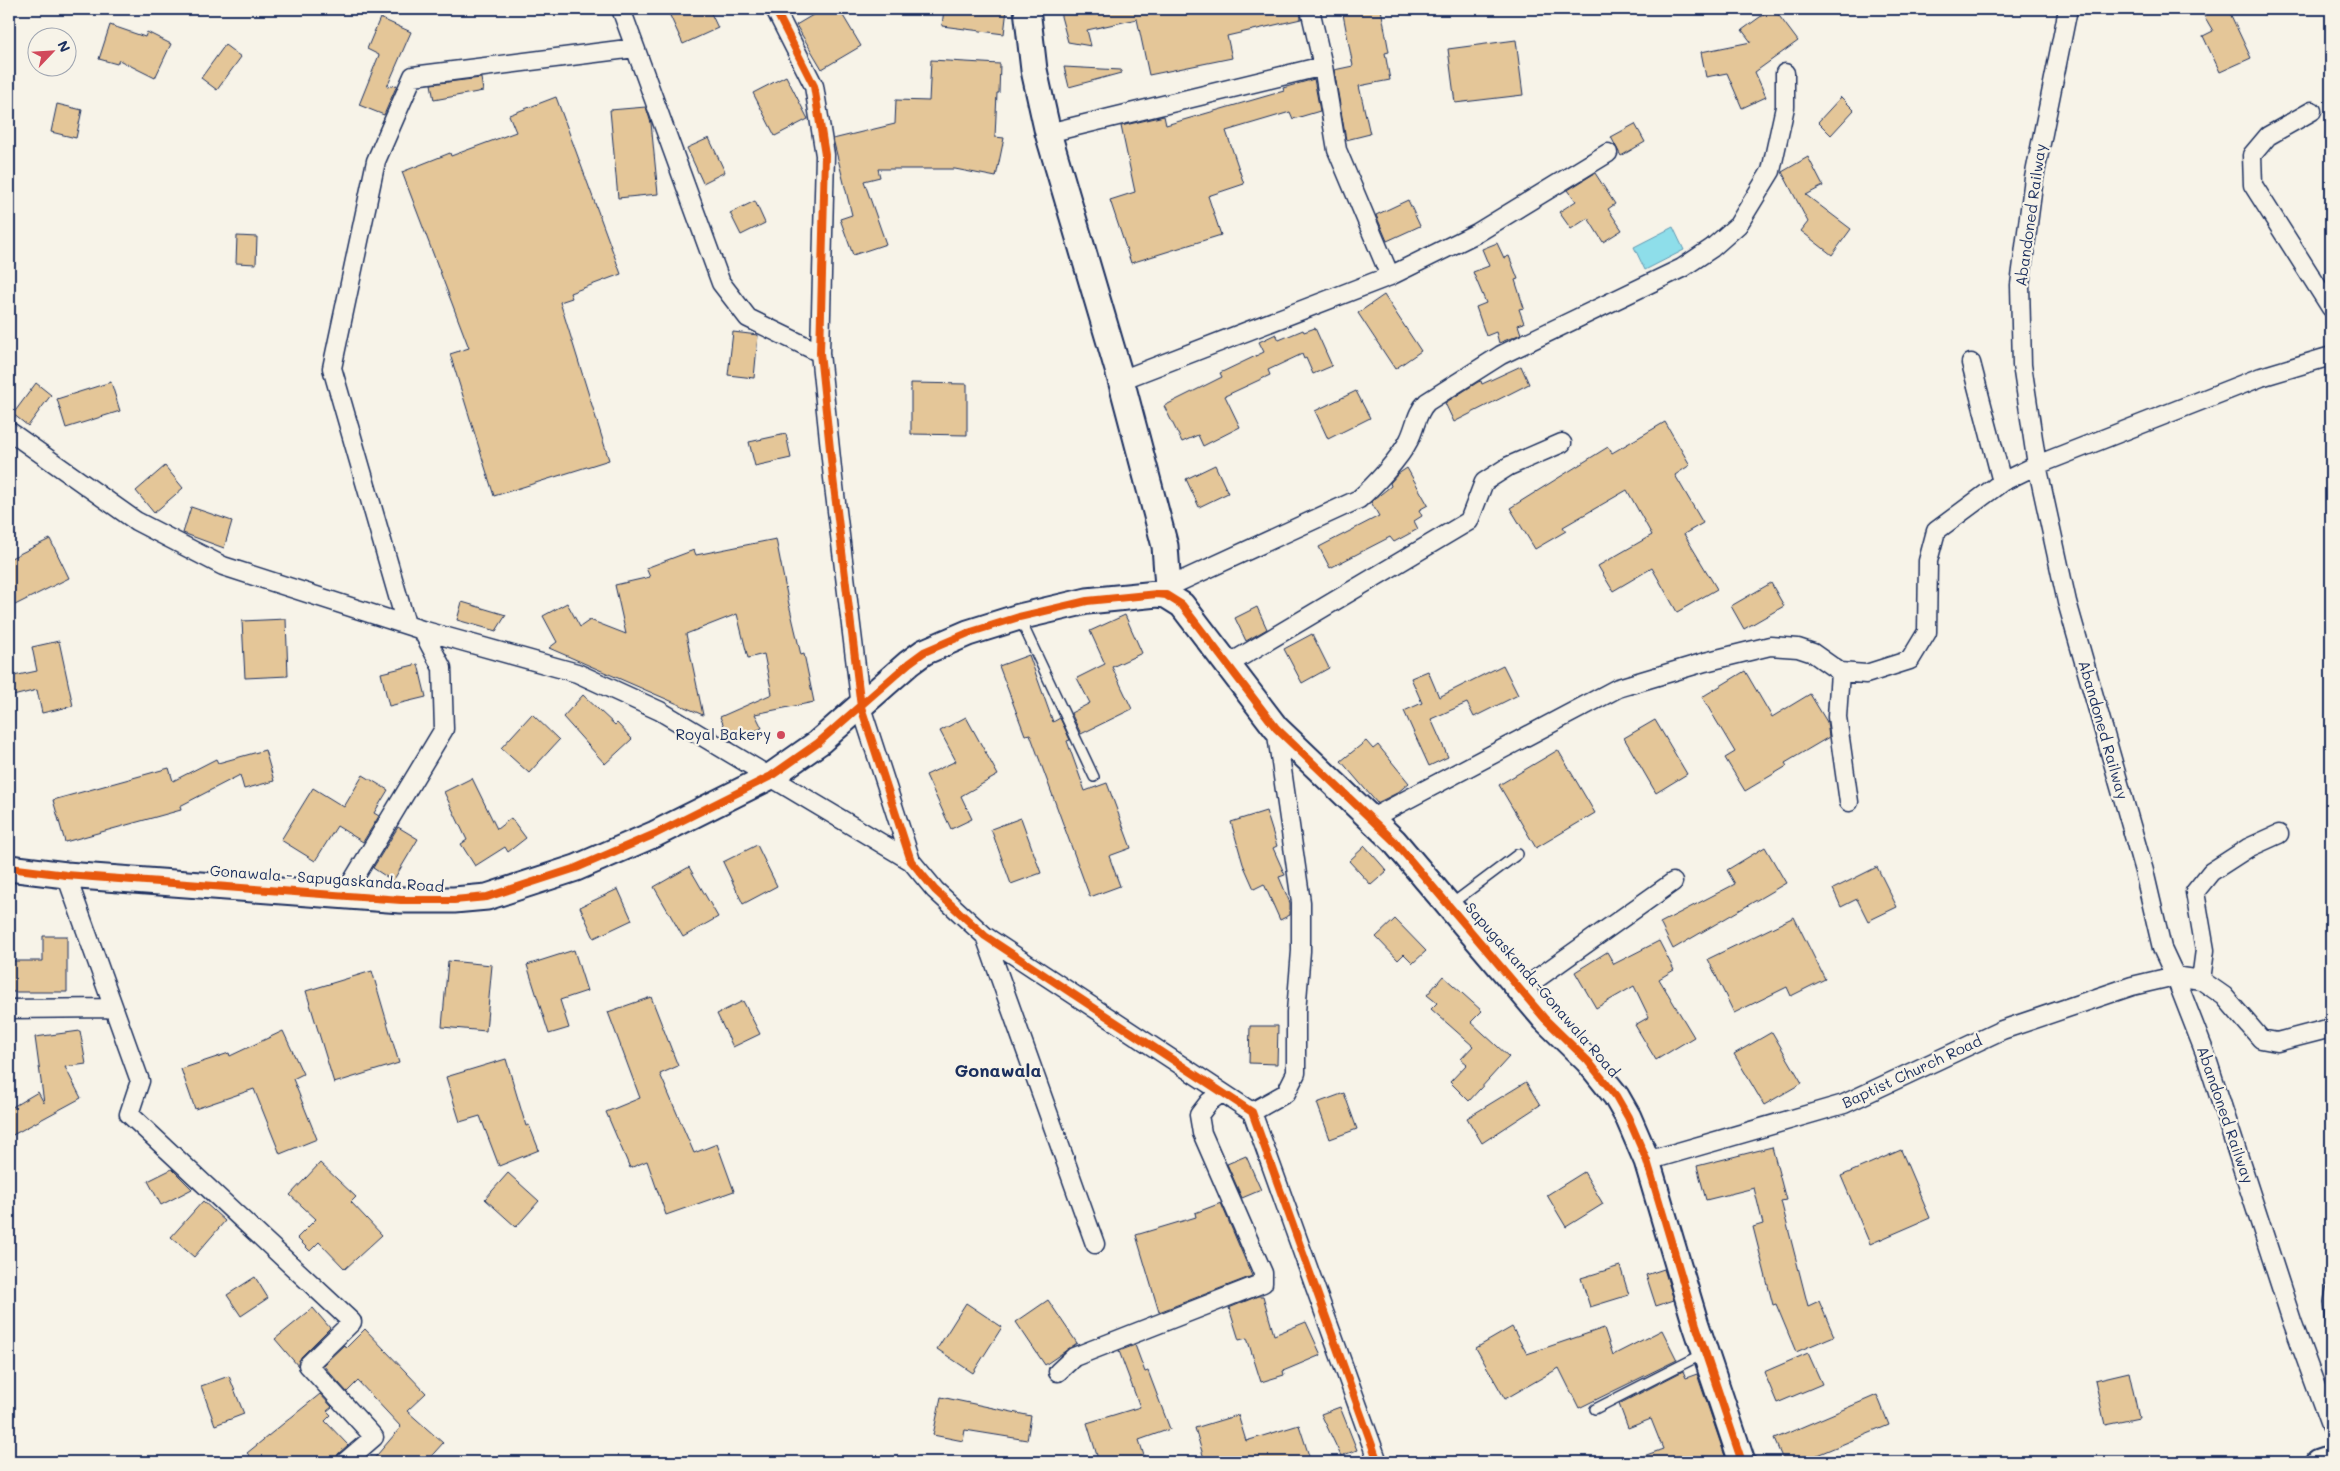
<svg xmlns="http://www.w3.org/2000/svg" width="2340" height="1471" font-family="Mali,sans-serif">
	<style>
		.water { fill: #8edeea; stroke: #6098b2 }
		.building { fill: #e4c698; stroke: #1b2f5e }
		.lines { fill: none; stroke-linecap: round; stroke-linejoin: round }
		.lane-casing { stroke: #1b2f5e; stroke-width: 12 }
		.street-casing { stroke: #1b2f5e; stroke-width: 21 }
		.secondary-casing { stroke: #1b2f5e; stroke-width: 29 }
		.lane { stroke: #f7f3e8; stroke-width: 9 }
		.street { stroke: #f7f3e8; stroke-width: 18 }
		.secondary { stroke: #f7f3e8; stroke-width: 25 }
		.cycleway-casing { stroke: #f7f3e8; stroke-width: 11 }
		.cycleway { stroke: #e8590c; stroke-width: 8 }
		.poi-dot { fill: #d1495b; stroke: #f7f3e8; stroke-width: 2 }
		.labels { text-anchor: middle; stroke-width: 4.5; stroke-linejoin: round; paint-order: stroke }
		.street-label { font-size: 15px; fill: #1b2f5e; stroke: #f7f3e8 }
		.poi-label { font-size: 15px; fill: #1b2f5e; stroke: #f7f3e8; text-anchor: end }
		.quarter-label { font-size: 18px; font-weight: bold; fill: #1b2f5e; stroke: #f7f3e8 }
	</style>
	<rect width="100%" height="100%" fill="#f7f3e8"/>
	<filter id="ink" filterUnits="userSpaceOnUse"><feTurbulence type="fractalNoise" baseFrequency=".02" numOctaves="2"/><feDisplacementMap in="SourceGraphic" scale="10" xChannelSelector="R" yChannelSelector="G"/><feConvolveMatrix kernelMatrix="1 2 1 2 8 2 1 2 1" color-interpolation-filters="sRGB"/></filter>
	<g filter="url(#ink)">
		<path class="water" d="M1673 227 1684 250 1645 270 1634 247Z"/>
		<path class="building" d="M667 9H709L718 28 683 44Z
			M823 9H839L861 46 822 69 796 25Z
			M944 9H1007L1004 34 942 26Z
			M1059 9H1300L1301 19 1227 36 1232 58 1149 75 1137 19 1087 30 1091 46 1068 42Z
			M1342 9H1381L1389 52 1385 53 1390 80 1359 86 1370 134 1346 140 1334 70 1353 66Z
			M1771 9H1774L1798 41 1755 72 1766 97 1742 108 1727 73 1706 77 1701 52 1751 42 1742 30Z
			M2200 9H2228L2251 58 2220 72 2203 36 2213 31Z
			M380 18 411 32 387 87 397 85 384 115 359 105 379 55 367 49Z
			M110 25 145 37 147 32 171 44 155 78 119 60 117 64 99 59Z
			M1516 40 1523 95 1455 103 1448 49Z
			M225 45 241 57 217 90 201 78Z
			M931 60 1000 64 999 93H997L995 137 1004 138 996 177 955 169H878L880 177 864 181 886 244 853 255 840 219 852 215 833 139 895 124 896 100 929 101Z
			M1064 67 1121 70V73L1069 87Z
			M786 76 808 119 775 136 753 93Z
			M481 78 483 91 434 100 431 84Z
			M1314 79 1320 111 1293 119 1290 112 1226 131 1244 184 1208 196 1221 235 1131 263 1110 200 1135 192 1121 126 1164 116 1166 125 1284 91 1283 88Z
			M556 97 621 274 570 293 572 298 560 302 609 460 494 496 450 354 469 348 402 172 450 153 451 156 516 132 509 115Z
			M1841 97 1854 110 1831 135 1818 122Z
			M57 104 82 110 76 138 51 132Z
			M646 107 651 123 658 194 618 198 610 110Z
			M1635 124 1645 142 1621 156 1611 137Z
			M709 138 725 172 703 183 687 148Z
			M1808 157 1823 186 1806 195 1851 229 1832 255 1801 231 1808 222 1782 172Z
			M1595 173 1615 204 1608 209 1622 230 1603 242 1588 218 1571 229 1559 212 1576 201 1568 190Z
			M1408 200 1420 226 1387 241 1376 215Z
			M755 201 765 223 741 235 730 213Z
			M237 236 257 237 256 264 236 263Z
			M1497 243 1504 258 1509 256 1518 279 1515 280 1524 308 1519 309 1524 323 1518 325 1521 334 1499 343 1496 332 1486 336 1476 307 1486 303 1473 272 1489 266 1482 249Z
			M1384 295 1421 351 1395 369 1358 313Z
			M1315 328 1332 366 1313 374 1306 358 1304 359 1302 354 1268 370 1270 375 1225 396 1240 427 1203 446 1198 435 1182 442 1164 406 1222 377 1220 373 1264 352 1259 342 1276 334 1279 340 1303 330 1304 332Z
			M733 332 758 335 754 378 728 375Z
			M1521 366 1529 384 1454 422 1445 403 1478 382 1481 381 1482 384Z
			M111 382 120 411 66 428 57 399Z
			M36 383 51 395 28 426 13 414Z
			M911 383 967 384V435L911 434Z
			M1356 391 1370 418 1328 439 1315 411Z
			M1665 422 1690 465 1675 475 1703 523 1684 534 1717 589 1677 612 1652 568 1613 591 1598 566 1652 535 1627 490 1563 527 1566 531 1535 549 1510 508 1608 447 1612 453Z
			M786 434 791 458 755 466 749 442Z
			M1215 465 1228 493 1199 507 1186 479Z
			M165 466 183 488 154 513 136 491Z
			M1407 468 1428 505 1419 510 1422 516 1414 521 1418 529 1394 542 1390 537 1330 568 1319 547 1379 516 1371 502 1391 486 1390 483 1398 474Z
			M191 507 232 521 224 548 183 533Z
			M50 539 69 578 9 608V559Z
			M776 539 788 600 801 655 804 654 814 702 755 714 762 728 731 741 720 717 772 694 764 654 748 658 737 614 686 634 703 715 549 648 557 642 543 616 567 603 580 627 590 620 626 634 615 585 650 577 646 568 694 550 696 555Z
			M1771 583 1784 606 1744 629 1731 606Z
			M462 602 506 615 496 631 457 620Z
			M1257 607 1267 629 1246 641 1235 618Z
			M1125 615 1142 653 1112 667 1132 709 1081 734 1071 713 1090 703 1077 678 1105 664 1090 631Z
			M286 619 288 676 245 678 242 621Z
			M1312 634 1329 668 1302 683 1284 649Z
			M59 641 73 706 42 713 37 690 9 697V677L37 671 32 647Z
			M1029 655 1053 722 1060 718 1070 740 1067 741 1085 791 1107 783 1131 848 1109 856 1120 886 1090 897 1030 734 1025 735 999 666Z
			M418 664 426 697 389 706 381 673Z
			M1503 665 1518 695 1474 717 1467 703 1431 719 1448 757 1429 766 1404 711 1422 703 1411 678 1428 671 1439 697Z
			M1745 671 1772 717 1810 694 1827 722 1829 737 1785 763 1787 766 1745 791 1725 758 1735 752 1702 697Z
			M583 695 615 725 617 723 632 739 605 764 563 717Z
			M532 714 559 740 529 773 501 748Z
			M966 717 998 775 961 796 972 819 951 829 926 775 956 761 940 731Z
			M1655 720 1687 774 1656 793 1624 738Z
			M1366 741 1373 749 1378 745 1409 783 1397 793 1377 803 1341 761Z
			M265 750 274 781 244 789 240 775 180 806 181 810 65 842 53 800 169 768 173 781 216 759 218 763Z
			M1558 750 1595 813 1536 848 1499 785Z
			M363 775 388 790 374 813 379 816 363 842 337 826 315 861 281 840 313 788 344 807Z
			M472 778 497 829 511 818 526 838 508 852 505 847 475 866 461 844 467 840 444 792Z
			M1266 811 1277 846 1273 848 1285 875 1279 877 1290 903V915L1280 920 1264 884 1254 889 1243 864 1231 822Z
			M1021 818 1041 873 1011 884 991 829Z
			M398 827 418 839 393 881 373 868Z
			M757 845 777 886 743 904 723 862Z
			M1365 846 1387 871 1371 885 1349 861Z
			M1765 847 1786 883 1673 949 1660 923 1735 884 1727 870Z
			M689 867 718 917 683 937 654 887Z
			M1877 867 1897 907 1868 921 1857 899 1841 907 1833 889Z
			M618 889 632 920 594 938 580 907Z
			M1794 917 1825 979 1791 996 1787 987 1734 1013 1708 959Z
			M1395 919 1426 951 1413 963 1404 954 1398 960 1376 937Z
			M43 936H67V992H9V961H43Z
			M1659 941 1674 970 1659 979 1694 1037 1656 1060 1635 1025 1649 1017 1634 986 1596 1008 1575 972 1607 952 1614 964Z
			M574 950 587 991 560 1000 569 1028 549 1034 527 965Z
			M448 961 492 965 486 1031 442 1027Z
			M372 971 399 1063 334 1083 306 991Z
			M1443 976 1482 1011 1471 1022 1509 1057 1469 1101 1450 1082 1467 1064 1461 1059 1473 1046 1431 1009 1437 1003 1427 995Z
			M651 997 678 1066 660 1074 694 1153 717 1144 734 1191 666 1215 647 1161 630 1168 606 1112 640 1098 608 1012Z
			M743 1001 760 1034 733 1047 717 1014Z
			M1250 1026H1278L1277 1064 1249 1063Z
			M80 1031 86 1064 65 1067 81 1098 9 1137V1109L38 1092 44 1103 35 1037Z
			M283 1031 303 1074 293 1079 317 1139 280 1154 254 1089 195 1109 181 1069 229 1053 230 1056Z
			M1772 1032 1802 1083 1764 1105 1734 1054Z
			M506 1059 526 1126 529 1125 539 1150 499 1166 480 1116 460 1122 446 1077Z
			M1526 1082 1540 1105 1482 1143 1467 1118Z
			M1344 1093 1357 1129 1330 1139 1317 1103Z
			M1772 1147 1786 1200 1781 1201 1808 1306 1819 1301 1834 1336 1796 1352 1776 1304 1773 1305 1753 1227 1763 1224 1754 1188 1706 1200 1697 1166Z
			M1901 1150 1930 1218 1870 1244 1841 1176Z
			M1246 1156 1261 1190 1242 1198 1227 1164Z
			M320 1163 356 1197 351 1202 382 1235 345 1269 319 1242 310 1251 297 1238 316 1219 290 1195Z
			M172 1169 192 1189 161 1205 148 1181Z
			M1584 1172 1603 1204 1566 1227 1547 1195Z
			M508 1173 539 1201 516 1227 485 1199Z
			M203 1201 225 1221 194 1257 171 1237Z
			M1221 1203 1252 1276 1159 1312 1136 1235 1196 1217 1195 1213Z
			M1620 1266 1629 1295 1590 1307 1581 1278Z
			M1664 1269 1674 1300 1656 1306 1646 1275Z
			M255 1277 268 1298 241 1316 227 1295Z
			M1258 1296H1263L1274 1335 1306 1322 1321 1355 1283 1371 1284 1375 1261 1382 1247 1338 1239 1340 1229 1308Z
			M1048 1300 1077 1343 1045 1365 1016 1322Z
			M966 1303 1002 1327 973 1373 937 1349Z
			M313 1308 330 1328 301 1357 298 1366 275 1339Z
			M1512 1327 1527 1354 1604 1328 1613 1355 1662 1330 1677 1360 1579 1408 1559 1368 1505 1399 1476 1348Z
			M365 1329 426 1393 407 1411 443 1443 426 1462H371L401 1427 358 1381 347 1392 323 1365 344 1345 346 1348Z
			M1135 1345 1145 1372 1148 1371 1170 1429 1139 1440 1146 1462H1099L1087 1423 1140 1407 1119 1351Z
			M1808 1353 1822 1384 1777 1403 1764 1372Z
			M1683 1371 1686 1378 1697 1374 1727 1462H1633V1460L1663 1449 1651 1419 1628 1428 1619 1404Z
			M2129 1372 2139 1418 2105 1425 2095 1380Z
			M229 1376 244 1414 215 1425 201 1386Z
			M320 1394 332 1407 327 1411 331 1415 325 1421 348 1445 338 1454 335 1462H255L247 1453Z
			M1877 1395 1889 1425 1817 1455 1820 1462H1784L1774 1439Z
			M941 1397 1031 1416 1027 1440 965 1430 963 1441 933 1435Z
			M1340 1407 1357 1450 1341 1456 1321 1414Z
			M1238 1415 1246 1441 1299 1425 1311 1462H1205L1195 1428Z"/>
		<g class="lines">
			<g class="lane-casing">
				<path id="lane" d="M1020 619 1094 777
					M1450 905 1518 854
					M2331 1290 2329 1302 2331 1322
					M1595 1409 1703 1354"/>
			</g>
			<g class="street-casing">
				<path id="street" d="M621 9 721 283 748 318 820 353
					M775 9 814 86 825 155 820 353 833 478 861 707 911 861 935 890 985 936 1252 1112 1378 1462
					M2068 9 2034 178 2020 285 2022 365 2037 465 2067 602 2144 871 2162 948 2175 976 2205 1053 2292 1321 2331 1428
					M1323 66 1337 150 1390 276
					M2312 111 2268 136 2252 155 2253 185 2331 308
					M1048 133 1323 66 1310 9
					M1971 363 2002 482
					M1121 380 1390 276 1477 233 1608 153
					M9 431 136 521 223 566 422 630 442 668 444 729 344 895
					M1168 587 1359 499C1374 486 1400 458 1409 440 1416 426 1416 413 1427 402L1501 355 1682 268 1712 248 1738 225 1771 171 1785 107V73
					M406 624 332 368 376 161 413 76 635 48
					M422 630 577 673 660 711 911 861
					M1227 665 1469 521 1484 482 1509 466 1562 443
					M1840 672 1837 717 1849 802
					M1372 818 1618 688 1705 662 1770 646 1798 648 1813 653 1840 672 1866 674 1910 660 1927 632 1928 561 1936 531 2002 482 2037 465 2261 377 2331 356
					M66 875 140 1081 129 1114 352 1322 308 1365 374 1437 345 1462
					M985 936 1095 1244
					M2201 980 2205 950 2195 892 2211 872 2248 848 2279 834
					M1521 990 1673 882
					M9 1009 113 1008
					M1252 1112 1286 1093 1296 1073V1012L1301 951V902L1276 728
					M1647 1161 1844 1104 2002 1030 2132 986 2175 976 2201 980 2224 996 2261 1039 2277 1042 2331 1028
					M1058 1372 1074 1357 1263 1283V1273L1202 1133 1199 1115 1209 1102 1221 1093"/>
			</g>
			<g class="secondary-casing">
				<path id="secondary" d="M1027 9 1034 70 1048 133 1121 380 1165 546 1168 587 1166 595
					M9 868 66 875 401 900H454L487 897 576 868 655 834 771 776 818 743 909 663 924 652 968 633 1019 617 1087 601 1157 594 1166 595 1182 605 1276 728 1394 841 1545 1019 1588 1061 1616 1096 1628 1117 1647 1161 1696 1325 1742 1462
					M2319 1462 2331 1458"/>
			</g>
			<use href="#lane" class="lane"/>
			<use href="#street" class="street"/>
			<use href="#secondary" class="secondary"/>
			<g class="cycleway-casing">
				<path id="cycleway" d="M775 9 814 86 825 155 820 353 833 478 861 707 911 861 935 890 985 936 1252 1112 1378 1462
					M9 868 66 875 401 900H454L487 897 576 868 655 834 771 776 818 743 909 663 924 652 968 633 1019 617 1087 601 1157 594 1166 595 1182 605 1276 728 1394 841 1545 1019 1588 1061 1616 1096 1628 1117 1647 1161 1696 1325 1742 1462"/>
			</g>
			<use href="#cycleway" class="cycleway"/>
		</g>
	</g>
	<circle class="poi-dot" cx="781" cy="735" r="5"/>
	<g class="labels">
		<g class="street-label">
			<text transform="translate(2031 215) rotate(-82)" y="5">Abandoned Railway</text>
			<text transform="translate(2103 730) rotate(74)" y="5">Abandoned Railway</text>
			<text transform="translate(327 879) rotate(4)" y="5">Gonawala - Sapugaskanda Road</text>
			<text transform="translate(1542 990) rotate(49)" y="5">Sapugaskanda-Gonawala Road</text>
			<text transform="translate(1912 1072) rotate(-25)" y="5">Baptist Church Road</text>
			<text transform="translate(2225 1115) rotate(71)" y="5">Abandoned Railway</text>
		</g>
		<g class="poi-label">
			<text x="771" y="740">Royal Bakery</text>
		</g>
		<g class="quarter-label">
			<text x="998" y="1077">Gonawala</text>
		</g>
	</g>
	<rect width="2340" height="1471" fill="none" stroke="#f7f3e8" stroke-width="30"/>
	<rect x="15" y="15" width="2310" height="1441" fill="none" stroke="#1b2f5e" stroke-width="2" filter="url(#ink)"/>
	<g transform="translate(52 52) rotate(65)"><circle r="24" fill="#f7f3e8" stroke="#9fa5b1"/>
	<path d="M0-4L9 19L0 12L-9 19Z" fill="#d1495b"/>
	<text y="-8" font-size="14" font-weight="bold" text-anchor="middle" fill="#1b2f5e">N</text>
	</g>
</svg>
